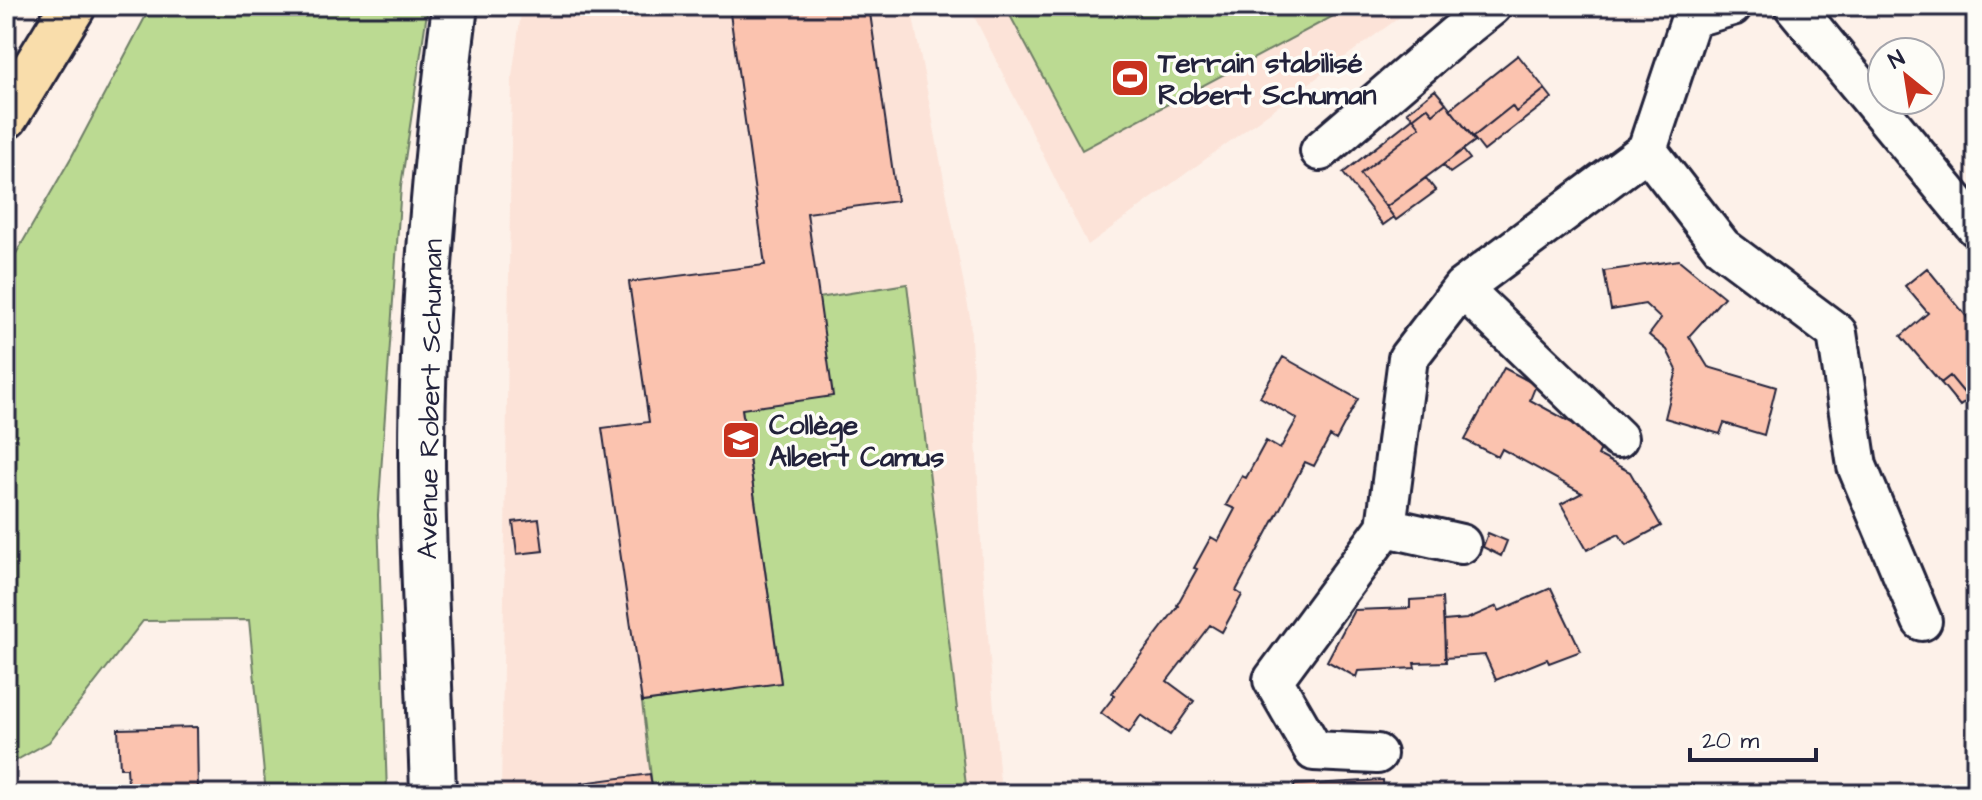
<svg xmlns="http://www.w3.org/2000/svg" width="1982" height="800" font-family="'Architects Daughter',sans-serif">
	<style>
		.built { fill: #fce3d8 }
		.green { fill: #bbda92; stroke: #6e7e66; stroke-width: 2 }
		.building { fill: #fbc3af; stroke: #22223b; stroke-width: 2 }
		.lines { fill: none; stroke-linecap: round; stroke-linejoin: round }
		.minor-casing { stroke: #22223b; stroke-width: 44 }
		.tertiary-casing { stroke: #22223b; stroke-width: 50 }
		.motorway-casing { stroke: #22223b; stroke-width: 50 }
		.minor { stroke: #fdfcf7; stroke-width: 38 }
		.tertiary { stroke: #fdfcf7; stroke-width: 44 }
		.motorway { stroke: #f9ddab; stroke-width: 44 }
		.labels { text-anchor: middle; stroke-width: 7; stroke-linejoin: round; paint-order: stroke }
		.poi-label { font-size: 28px; font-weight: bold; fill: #22223b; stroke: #fdfcf7; text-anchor: start }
		.street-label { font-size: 28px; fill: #22223b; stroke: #fdfcf7 }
	</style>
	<rect width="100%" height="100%" fill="#fdf1e9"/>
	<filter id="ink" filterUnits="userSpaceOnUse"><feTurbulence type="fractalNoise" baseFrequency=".0125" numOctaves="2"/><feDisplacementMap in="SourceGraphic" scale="16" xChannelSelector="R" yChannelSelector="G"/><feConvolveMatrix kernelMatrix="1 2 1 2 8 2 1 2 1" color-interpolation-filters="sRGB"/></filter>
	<g filter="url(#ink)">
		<path class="built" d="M522 6H911L970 317 982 563 1001 794H501L512 77Z
			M969 6H1415L1088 245Z"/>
		<path class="green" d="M151 6H428L401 186 378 515 387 794H266L249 620 143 621 49 742 6 766V271L72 156Z
			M1005 6H1352L1082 150Z
			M907 284 967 794H653L642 702 781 682 742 409 819 298Z"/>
		<path class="building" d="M729 6H869L897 201 807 213 833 396 742 409 781 683 642 702 602 428 649 422 629 282 765 265Z
			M1518 55 1545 89 1516 112 1512 106 1473 137 1450 109Z
			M1545 89 1552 98 1484 151 1473 137 1512 106 1516 112Z
			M1435 90 1446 103 1433 114 1427 107 1413 118 1407 112Z
			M1446 103 1475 141 1386 207 1360 174 1420 127 1413 118 1427 107 1433 114Z
			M1413 118 1420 127 1360 174 1394 217 1383 225 1343 173Z
			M1463 150 1470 159 1450 173 1443 165Z
			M1426 178 1436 191 1396 220 1386 207Z
			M1679 260 1724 297 1689 336 1708 367 1776 387 1764 435 1724 423 1720 434 1665 418 1677 370 1667 350 1649 335 1661 319 1645 304 1611 310 1604 271Z
			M1927 268 1976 328V393L1969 399 1950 376 1941 383 1901 336 1928 313 1905 286Z
			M1283 357 1358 399 1336 440 1330 436 1314 466 1305 462 1236 591 1242 595 1222 632 1210 625 1167 681 1194 701 1170 735 1141 715 1129 733 1101 713 1115 695 1112 693 1178 606 1177 605 1197 569 1194 568 1211 537 1218 541 1235 509 1226 505 1242 476 1246 478 1266 441 1280 449 1297 419 1260 397Z
			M1504 368 1536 385 1530 400 1605 441 1598 455 1630 472 1661 526 1626 545 1619 534 1587 550 1561 504 1582 493 1502 449 1498 457 1465 440Z
			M1950 376 1969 399 1960 406 1941 383Z
			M539 519 543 551 517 554 513 522Z
			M1488 533 1507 541 1501 556 1483 547Z
			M1551 588 1581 651 1549 663 1547 659 1496 680 1485 655 1445 658 1444 621 1467 619 1497 606 1499 611Z
			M1442 598 1446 662 1414 663 1415 668 1358 671 1356 677 1327 661 1354 610 1410 608V600Z
			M197 727 198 794H119V785L128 784 127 768H120L118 729Z
			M650 774 653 794H583L581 783Z
			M1383 780 1384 794H1295L1294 785Z"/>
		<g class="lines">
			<g class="minor-casing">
				<path id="minor" d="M1732 6 1691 18 1647 150 1722 247 1837 333 1857 466 1922 621
					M1794 6 1976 227
					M1320 151 1455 35 1492 6
					M1462 288 1618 438
					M1386 527 1461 544
					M1377 754 1314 751 1273 680 1386 527 1408 358 1462 288 1647 150"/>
			</g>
			<g class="tertiary-casing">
				<path id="tertiary" d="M433 794C430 681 422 567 422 454 422 304 436 155 455 6"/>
			</g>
			<g class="motorway-casing">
				<path id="motorway" d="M6 116 73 6"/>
			</g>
			<use href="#minor" class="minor"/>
			<use href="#tertiary" class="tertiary"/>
			<use href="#motorway" class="motorway"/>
		</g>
	</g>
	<defs>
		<g id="stadium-square" transform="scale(2)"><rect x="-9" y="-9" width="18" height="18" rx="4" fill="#c8321e" stroke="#fdfcf7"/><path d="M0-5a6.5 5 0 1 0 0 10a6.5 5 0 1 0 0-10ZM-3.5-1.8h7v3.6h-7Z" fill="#fff"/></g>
		<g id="school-square" transform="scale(2)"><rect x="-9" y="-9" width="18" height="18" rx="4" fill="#c8321e" stroke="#fdfcf7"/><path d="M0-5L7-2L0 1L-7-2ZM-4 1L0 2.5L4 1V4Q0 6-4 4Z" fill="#fff"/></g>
	</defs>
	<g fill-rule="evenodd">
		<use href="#stadium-square" x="1130" y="78"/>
		<use href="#school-square" x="741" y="440"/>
	</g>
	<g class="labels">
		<g class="poi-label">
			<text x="1158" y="72">Terrain stabilisé<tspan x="1158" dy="32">Robert Schuman</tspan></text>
			<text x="769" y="434">Collège<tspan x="769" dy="32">Albert Camus</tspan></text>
		</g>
		<g class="street-label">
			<text transform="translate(429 399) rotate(-89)" y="10">Avenue Robert Schuman</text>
		</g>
	</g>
	<rect width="1982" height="800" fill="none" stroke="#fdfcf7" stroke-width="32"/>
	<rect x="16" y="16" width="1950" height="768" fill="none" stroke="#22223b" stroke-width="3" filter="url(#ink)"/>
	<g transform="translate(1906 76) rotate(330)"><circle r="38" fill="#fdfcf7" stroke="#a5a5ac" stroke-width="2"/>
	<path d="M0-6L14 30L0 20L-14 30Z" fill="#c8321e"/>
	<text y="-12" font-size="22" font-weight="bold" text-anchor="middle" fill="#22223b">N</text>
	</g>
	<path d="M1690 748v12h126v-12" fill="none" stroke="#22223b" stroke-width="4"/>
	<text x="1702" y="748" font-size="24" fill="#22223b" stroke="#fdfcf7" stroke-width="6" paint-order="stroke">20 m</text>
</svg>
